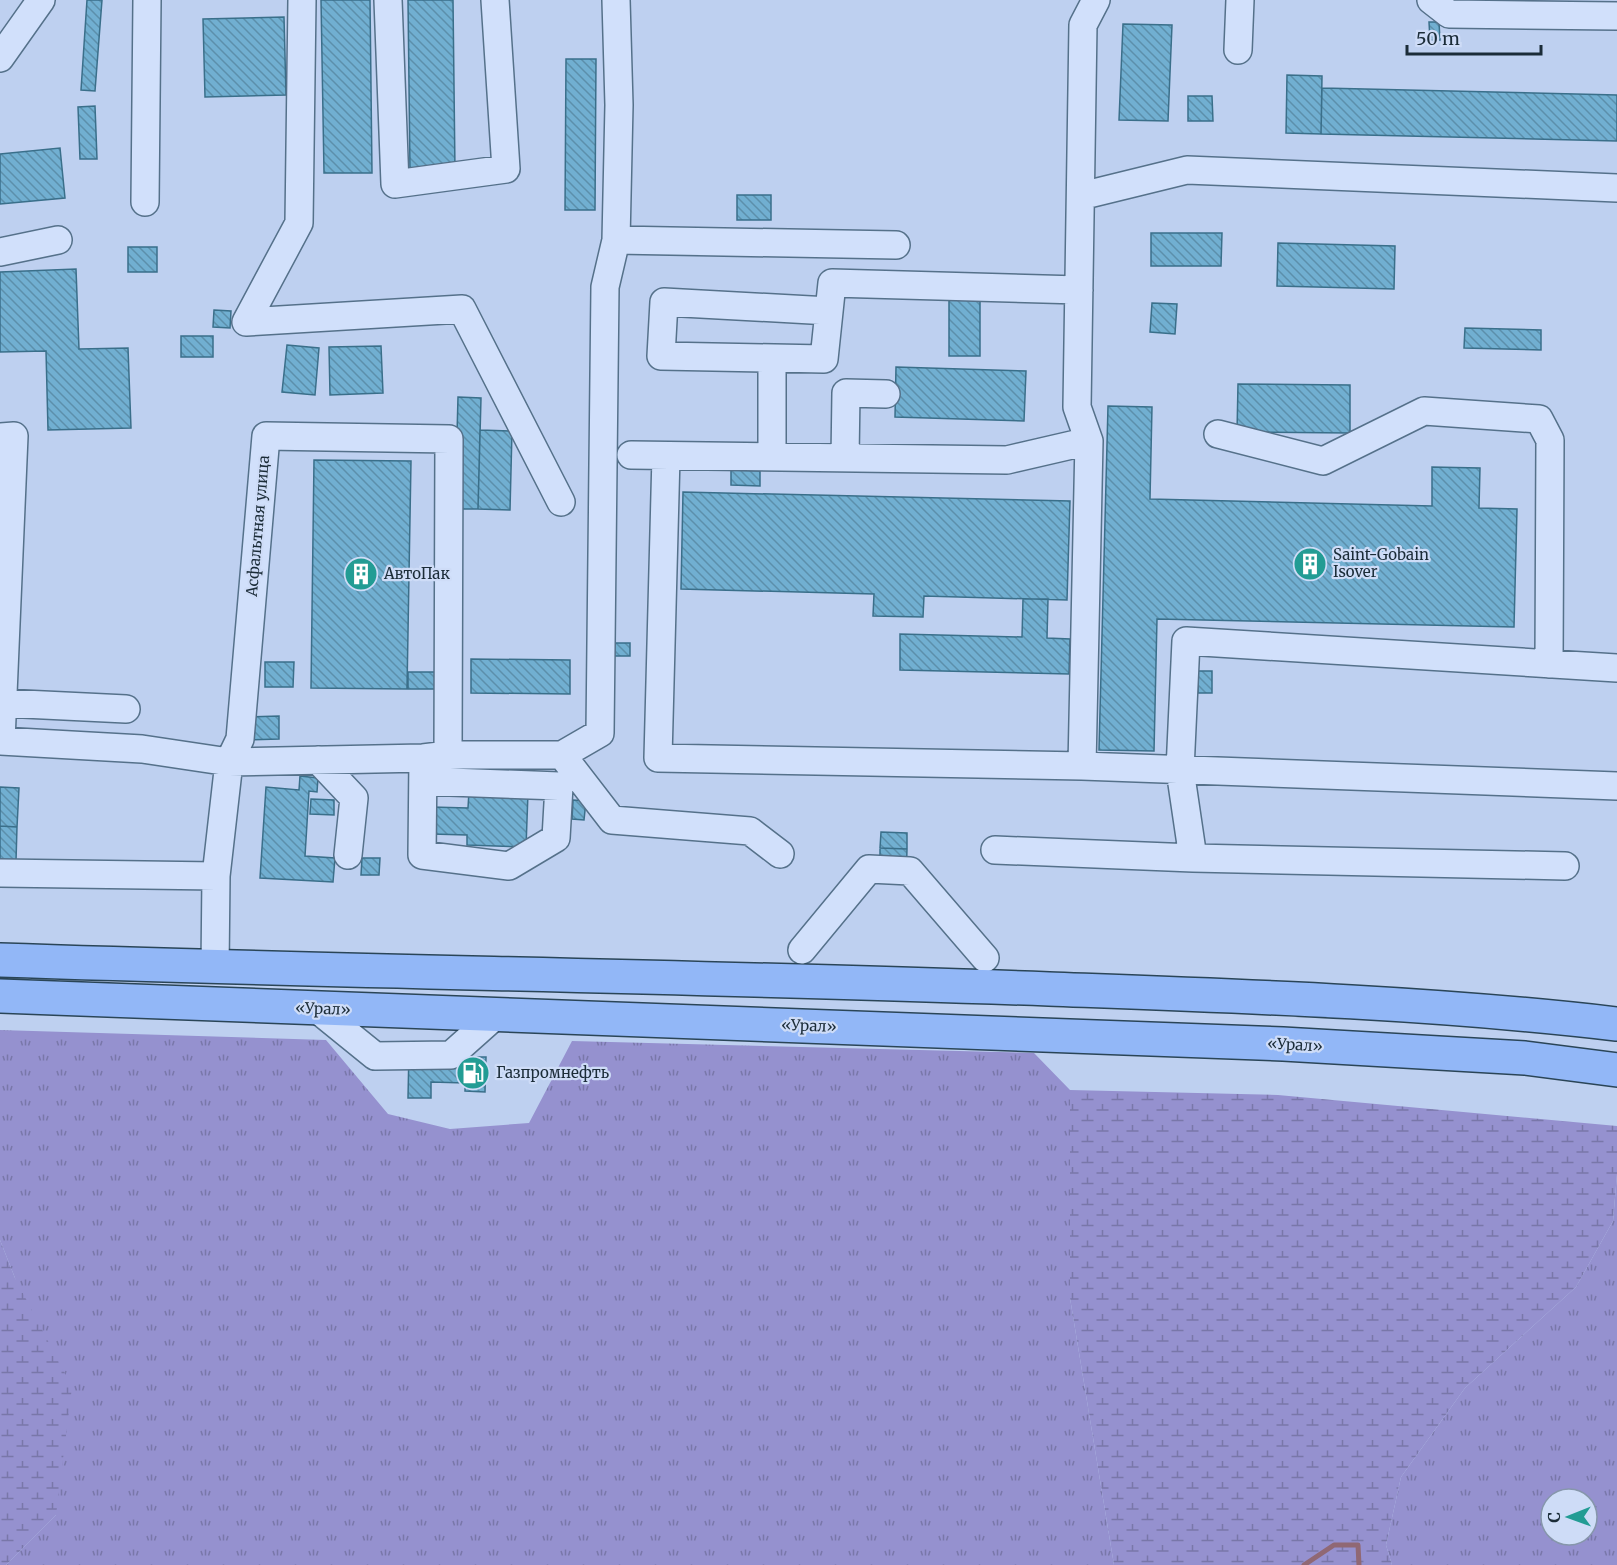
<svg xmlns="http://www.w3.org/2000/svg" width="1617" height="1565" font-family="Merriweather,serif">
	<style>
		.grass { fill: url(#grass-tufts); fill-rule: evenodd }
		.wetland { fill: url(#wetland-marsh) }
		.lines { fill: none; stroke-linecap: round; stroke-linejoin: round }
		.stream { stroke: #906874; stroke-width: 5 }
		.building { fill: url(#building-back-hatch); stroke: #3a6f8a; stroke-width: 1.5 }
		.minor-casing { stroke: #55718a; stroke-width: 30 }
		.major-casing { stroke: #2a4557; stroke-width: 36 }
		.minor { stroke: #d1e0fb; stroke-width: 27 }
		.major { stroke: #92b7f7; stroke-width: 33 }
		.labels { text-anchor: middle; stroke-width: 4.5; stroke-linejoin: round; paint-order: stroke }
		.street-label { font-size: 15px; fill: #1b2c38; stroke: #cedcf7 }
		.poi-label { font-size: 15px; fill: #1b2c38; stroke: #cedcf7; text-anchor: start }
	</style>
	<defs>
		<pattern id="grass-tufts" width="24" height="20" patternUnits="userSpaceOnUse" patternTransform="scale(1.5)"><rect width="24" height="20" fill="#9591cf"/><path d="M3 7l-1-3M5 7V3M7 7l1-3M15 17l-1-3M17 17v-4M19 17l1-3" fill="none" stroke="#7977a9"/></pattern>
		<pattern id="wetland-marsh" width="20" height="14" patternUnits="userSpaceOnUse" patternTransform="scale(1.5)"><rect width="20" height="14" fill="#9591cf"/><path d="M1 5h8M5 5V1M11 12h8M15 12V8" fill="none" stroke="#7977a9"/></pattern>
		<pattern id="building-back-hatch" width="6" height="6" patternUnits="userSpaceOnUse" patternTransform="scale(1.5)"><rect width="6" height="6" fill="#71afd1"/><path d="M-1 5l2 2M0 0l6 6M5-1l2 2" fill="none" stroke="#5c8fab"/></pattern>
	</defs>
	<rect width="100%" height="100%" fill="#bed0f0"/>
	<path class="grass" d="M0 1030 326 1040 388 1114 450 1129 529 1123 572 1041 1034 1053 1070 1090V1298L1114 1565H6L56 1515 15 1278 0 1240Z
		M1617 1174V1565H1392L1386 1545 1401 1477 1465 1388 1576 1287 1613 1221ZM1551 1499H1587V1535H1551Z"/>
	<path class="wetland" d="M1070 1090 1278 1095 1617 1126V1174L1613 1221 1576 1287 1465 1388 1401 1477 1386 1545 1392 1565H1114L1070 1298Z
		M0 1240 15 1278 72 1387 56 1515 6 1565H0Z"/>
	<g class="lines">
		<path class="stream" d="M1304 1565 1334 1545H1358L1359 1565"/>
	</g>
	<path class="building" d="M87 0H102L95 91 81 90Z
		M321 0H370L372 173H324Z
		M408 0H453L455 171H410Z
		M284 17 286 95 205 97 203 19Z
		M1429 22H1439L1440 40H1430Z
		M1123 24 1172 25 1168 121 1119 120Z
		M566 59H596L595 210H565Z
		M1287 75 1322 76 1321 134 1286 133Z
		M1322 88 1617 95V141L1321 134Z
		M1188 96H1212L1213 121H1188Z
		M95 106 97 159H80L78 107Z
		M60 148 65 198 0 204V154Z
		M737 195H771V220H737Z
		M1151 233H1222L1221 266H1151Z
		M1278 243 1395 246 1394 289 1277 286Z
		M128 247H157V272H128Z
		M76 269 79 349 128 348 131 428 48 430 46 351 0 352V272Z
		M949 293H980V356H949Z
		M1152 303 1177 304 1175 334 1150 332Z
		M214 310 231 311 230 328 213 327Z
		M1465 328 1541 330V350L1464 348Z
		M181 336H213V357H181Z
		M287 345 319 348 315 395 282 392Z
		M381 346 383 393 330 395 329 347Z
		M896 367 1026 371 1024 421 895 417Z
		M1238 384 1350 385V433L1237 432Z
		M458 397 481 398 478 509H455Z
		M1108 406 1152 407 1150 499 1432 506V467L1480 468 1479 508 1517 509 1514 627 1157 619 1154 751 1099 750Z
		M480 430 512 431 510 510 478 509Z
		M314 460 411 461 407 689 311 688Z
		M731 470 760 471V486L731 485Z
		M683 492 1070 501 1067 600 924 596 923 617 873 616 874 594 681 589Z
		M1023 599H1048L1047 638 1070 639 1069 674 900 670V634L1022 637Z
		M612 643H630V656H612Z
		M471 659 570 660V694L471 693Z
		M265 662H294L293 687H265Z
		M1198 671H1212V693H1198Z
		M408 672H445L444 689H408Z
		M279 716V739L248 740 247 717Z
		M300 776 318 778 317 792 309 791 305 856 335 858 333 882 260 878 266 787 299 790Z
		M0 787 19 788 17 827 0 826Z
		M469 791 528 793 526 847 467 845V835L432 834V807L468 808Z
		M311 799 334 800V815L310 814Z
		M573 800 586 801 584 820 572 819Z
		M0 826 17 827 16 861 0 882Z
		M881 832 907 833V849L880 848Z
		M880 848 907 849 906 883 880 882Z
		M362 858H380L379 875H361Z
		M409 1049 432 1064 466 1065 465 1083 431 1082V1098H408Z
		M466 1057H486L485 1092 465 1091Z"/>
	<g class="lines">
		<g class="minor-casing">
			<path id="minor" d="M302 0 299 223 246 322 462 309 561 502
				M388 0 395 184 506 169 495 0
				M1431 0 1449 14 1617 16
				M1238 50 1240 0
				M0 58 41 0
				M1081 196 1187 170 1617 188
				M145 202 147 0
				M616 240 896 245
				M0 252 58 240
				M829 311 664 302 661 356 824 359 832 283 1079 290
				M1218 434 1323 461 1424 411 1539 419 1550 440 1549 664
				M0 437 14 436 1 741
				M631 455 1007 460 1089 441
				M666 456 658 758 1082 766 1089 441 1077 407 1083 25 1096 0
				M772 457V358
				M845 458 846 393 886 394
				M3 703 126 709
				M0 741 142 749 229 762 423 758 448 755H562L600 733 605 287 616 240 619 105 616 0
				M562 755 612 820 750 831 780 854
				M318 760 354 798 348 855
				M1082 766 1617 786
				M423 781 559 786 556 838 509 866 422 855 423 758
				M995 850 1193 858 1565 866
				M1193 858 1180 770 1186 641 1617 668
				M0 873 216 876
				M802 950 869 869 910 871 985 958
				M215 968 216 876 229 762 240 739 266 436 449 439 448 755
				M317 1009 375 1056 451 1055 497 1014"/>
		</g>
		<g class="major-casing">
			<path id="major" d="M0 960C350 972 699 976 1049 989 1238 996 1429 1002 1617 1024
				M0 996 1283 1044 1525 1058 1617 1070"/>
		</g>
		<use href="#minor" class="minor"/>
		<use href="#major" class="major"/>
	</g>
	<defs>
		<g id="building-disc" transform="scale(1.725)"><circle r="9.5" fill="#229c94" stroke="#cedcf7"/><path d="M-4-6H4V6H1V3H-1V6H-4ZM-2.5-4.3h1.7v1.8h-1.7ZM.8-4.3h1.7v1.8H.8ZM-2.5-1h1.7V.8h-1.7ZM.8-1h1.7V.8H.8Z" fill="#fff"/></g>
		<g id="fuel-disc" transform="scale(1.725)"><circle r="9.5" fill="#229c94" stroke="#cedcf7"/><path d="M-5.5-6h7V0h2V4h1.3V-2.5L3-4.5l.8-.8L6-3V5H2.5V1h-1V6h-7ZM-4.2-4.7v3.2H.2V-4.7Z" fill="#fff"/></g>
	</defs>
	<g fill-rule="evenodd">
		<use href="#building-disc" x="1310" y="564"/>
		<use href="#building-disc" x="361" y="574"/>
		<use href="#fuel-disc" x="473" y="1073"/>
	</g>
	<g class="labels">
		<g class="street-label">
			<text transform="translate(258 526) rotate(-85)" y="5">Асфальтная улица</text>
			<text transform="translate(323 1009) rotate(2)" y="5">«Урал»</text>
			<text transform="translate(809 1026) rotate(2)" y="5">«Урал»</text>
			<text transform="translate(1295 1045) rotate(3)" y="5">«Урал»</text>
		</g>
		<g class="poi-label">
			<text x="1333" y="560">Saint-Gobain<tspan x="1333" dy="17">Isover</tspan></text>
			<text x="384" y="579">АвтоПак</text>
			<text x="496" y="1078">Газпромнефть</text>
		</g>
	</g>
	<g transform="translate(1569 1517) rotate(269)"><circle r="28" fill="#cedcf7" stroke="#8696ab" stroke-width="1.5"/>
	<path d="M0-4.5L10 22L0 15L-10 22Z" fill="#229c94"/>
	<text y="-9" font-size="16" font-weight="bold" text-anchor="middle" fill="#1b2c38">С</text>
	</g>
	<path d="M1407 45v9h134v-9" fill="none" stroke="#1b2c38" stroke-width="3"/>
	<text x="1416" y="45" font-size="18" fill="#1b2c38" stroke="#cedcf7" stroke-width="4.5" paint-order="stroke">50 m</text>
</svg>
